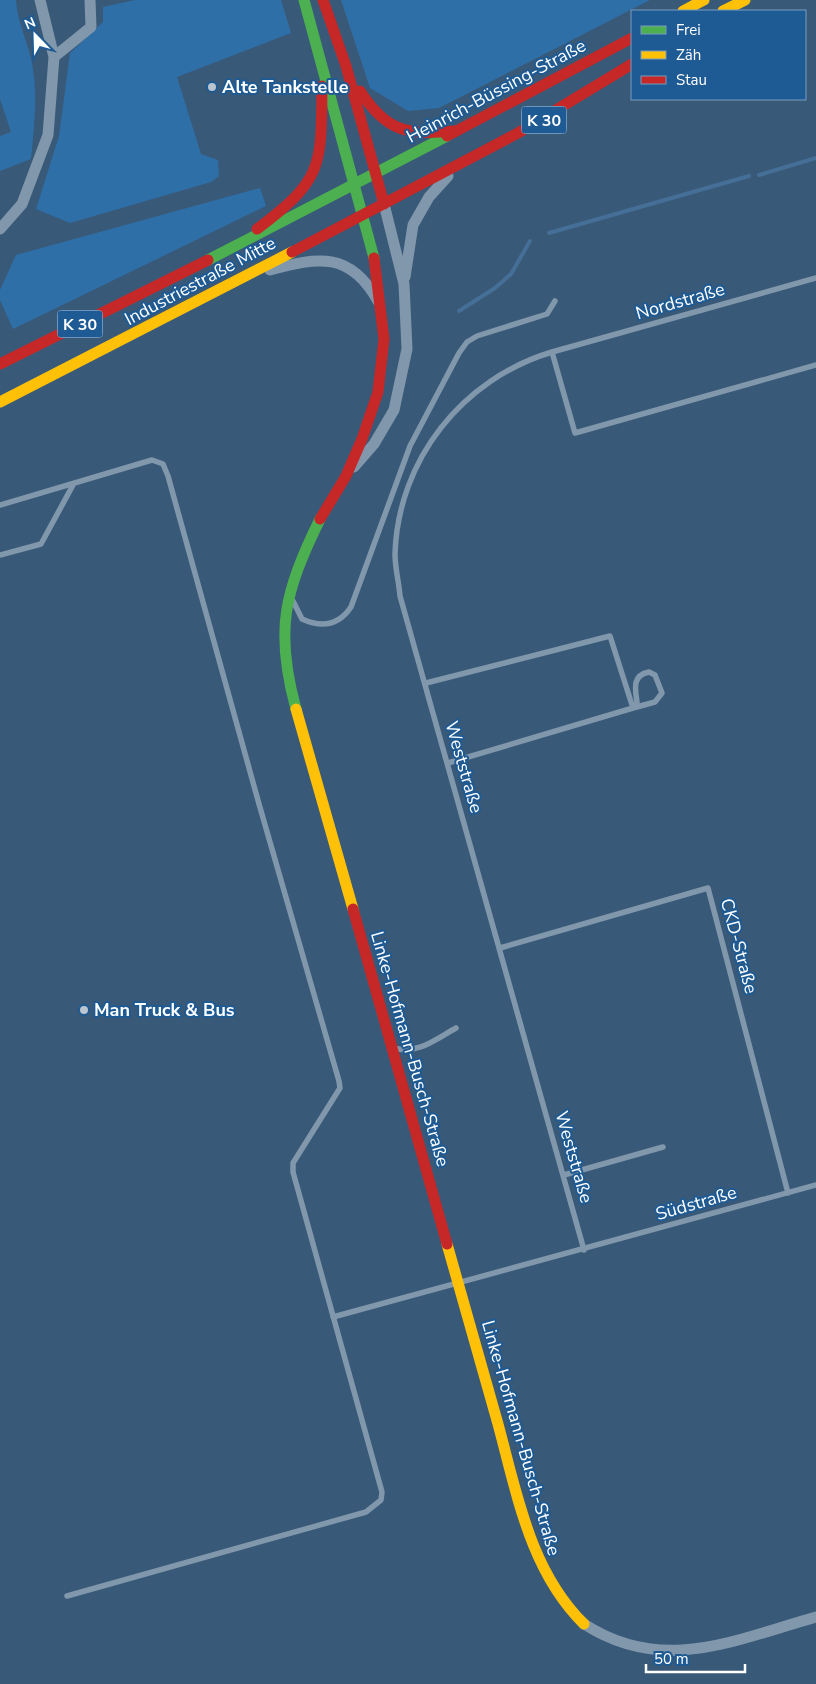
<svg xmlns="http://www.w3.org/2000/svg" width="816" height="1684" font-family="'Nunito Sans',sans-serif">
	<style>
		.green { fill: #2f6fa8 }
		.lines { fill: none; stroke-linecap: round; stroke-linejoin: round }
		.stream { stroke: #456f96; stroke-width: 4 }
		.lane { stroke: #8197ab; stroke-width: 5.5 }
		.street { stroke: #8197ab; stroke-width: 11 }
		.fast { stroke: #4caf50; stroke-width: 11 }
		.slow { stroke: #ffc107; stroke-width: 11 }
		.jam { stroke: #c62828; stroke-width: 11 }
		.poi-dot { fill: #bac5d0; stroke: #1e5a93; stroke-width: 2 }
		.labels { text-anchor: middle; stroke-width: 4; stroke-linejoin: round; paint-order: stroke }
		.shield { fill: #1e5a93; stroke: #bccedf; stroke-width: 1 }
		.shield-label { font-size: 16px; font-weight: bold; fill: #fff }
		.poi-label { font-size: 18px; font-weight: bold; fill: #fff; stroke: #1e5a93; text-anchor: start }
		.street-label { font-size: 18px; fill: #fff; stroke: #1e5a93 }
	</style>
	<rect width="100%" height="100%" fill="#395978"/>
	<path class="green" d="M0 0H16C17 22 28 42 32 63 38 96 34 127 31 159L0 171V136L11 132 0 99Z
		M135 0H281L291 33 177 77 201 154 218 160 219 176 211 182 70 223 36 209 59 136 70 53 103 22V7Z
		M341 0H650L439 108 408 111 370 88Z
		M260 188 266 206 13 329 0 300V290L16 255Z"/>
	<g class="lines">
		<path class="stream" d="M759 175 816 158
			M549 233 749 176
			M459 311 495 288 511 274 530 241"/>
		<path class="lane" d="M552 352 575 433 816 365
			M0 505 152 460 163 464 168 476 259 804 339 1081 340 1088 293 1163V1172L382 1492 381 1500 366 1512 67 1596
			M0 555 41 544 73 485
			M293 601 302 619C322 628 339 625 351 607L410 446 459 353 467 342 477 336 547 314 555 301
			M649 672 655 675 662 693 655 702 633 708 637 702C635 689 632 675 649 672Z
			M426 683 610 636 633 708 448 763
			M500 948 708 888 788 1193
			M394 1048C417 1055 436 1039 456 1028
			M564 1175 663 1147
			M584 1250 400 596C399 583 395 568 395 554 398 460 462 379 552 352L816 278
			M333 1317 816 1185"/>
		<path class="street" d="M54 57 91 27 90 0
			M0 229 22 204 48 135 54 57 40 0
			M270 270C318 257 350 251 378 301
			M405 277 413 225 429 197 448 176
			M354 467 374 444 394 410 407 349 404 284 384 204
			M584 1624C663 1675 734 1640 816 1617"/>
		<path class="fast" d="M304 0 374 258
			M208 260 447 136
			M296 709C274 629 285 591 320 519"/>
		<path class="slow" d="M683 11 704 0
			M723 11 745 0
			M0 402 292 252
			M296 709 353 909
			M447 1244C464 1304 481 1364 498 1424 517 1494 530 1571 584 1624"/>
		<path class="jam" d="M323 0 346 66 384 204
			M360 91C387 133 408 135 455 131
			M447 136 632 38
			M257 229C324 179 321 166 322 86
			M292 252 518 133 632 64
			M0 364 208 260
			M320 519 346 476 362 439 378 392 384 339 374 258
			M353 909 447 1244"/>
	</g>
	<g class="poi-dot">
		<circle cx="212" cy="87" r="5"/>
		<circle cx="84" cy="1010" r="5"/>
	</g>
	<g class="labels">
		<g class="shield">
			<rect x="521.5" y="106.5" width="45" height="27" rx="4"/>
			<rect x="57.5" y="310.5" width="45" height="27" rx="4"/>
		</g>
		<g class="shield-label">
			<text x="544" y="126">K 30</text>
			<text x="80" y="330">K 30</text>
		</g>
		<g class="poi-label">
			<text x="222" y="93">Alte Tankstelle</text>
			<text x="94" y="1016">Man Truck &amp; Bus</text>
		</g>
		<g class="street-label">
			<text transform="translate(496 91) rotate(-28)" y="6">Heinrich-Büssing-Straße</text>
			<text transform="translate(200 281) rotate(-28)" y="6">Industriestraße Mitte</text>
			<text transform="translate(680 301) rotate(-16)" y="6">Nordstraße</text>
			<text transform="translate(464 767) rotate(74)" y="6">Weststraße</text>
			<text transform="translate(739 946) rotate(75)" y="6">CKD-Straße</text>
			<text transform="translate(410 1049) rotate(74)" y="6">Linke-Hofmann-Busch-Straße</text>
			<text transform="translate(574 1157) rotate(74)" y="6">Weststraße</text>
			<text transform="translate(696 1203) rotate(-16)" y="6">Südstraße</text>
			<text transform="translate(521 1438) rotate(74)" y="6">Linke-Hofmann-Busch-Straße</text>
		</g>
	</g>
	<rect x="631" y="10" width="175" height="90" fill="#1e5a93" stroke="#789cbe"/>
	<rect x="641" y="26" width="25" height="8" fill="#4caf50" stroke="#789cbe"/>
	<text x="676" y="35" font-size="15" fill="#ffffff">Frei</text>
	<rect x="641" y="51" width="25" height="8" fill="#ffc107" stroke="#789cbe"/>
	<text x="676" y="60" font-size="15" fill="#ffffff">Zäh</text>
	<rect x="641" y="76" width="25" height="8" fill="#c62828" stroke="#789cbe"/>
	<text x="676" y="85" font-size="15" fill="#ffffff">Stau</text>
	<g transform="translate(35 35) rotate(337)" stroke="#1e5a93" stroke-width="4" paint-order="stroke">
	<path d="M0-4L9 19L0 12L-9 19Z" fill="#ffffff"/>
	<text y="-8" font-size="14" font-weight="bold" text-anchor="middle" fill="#ffffff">N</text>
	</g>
	<path d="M646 1664v8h99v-8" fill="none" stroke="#ffffff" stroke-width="2.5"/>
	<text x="654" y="1664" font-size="15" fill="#ffffff" stroke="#1e5a93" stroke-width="4" paint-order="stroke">50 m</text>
</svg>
